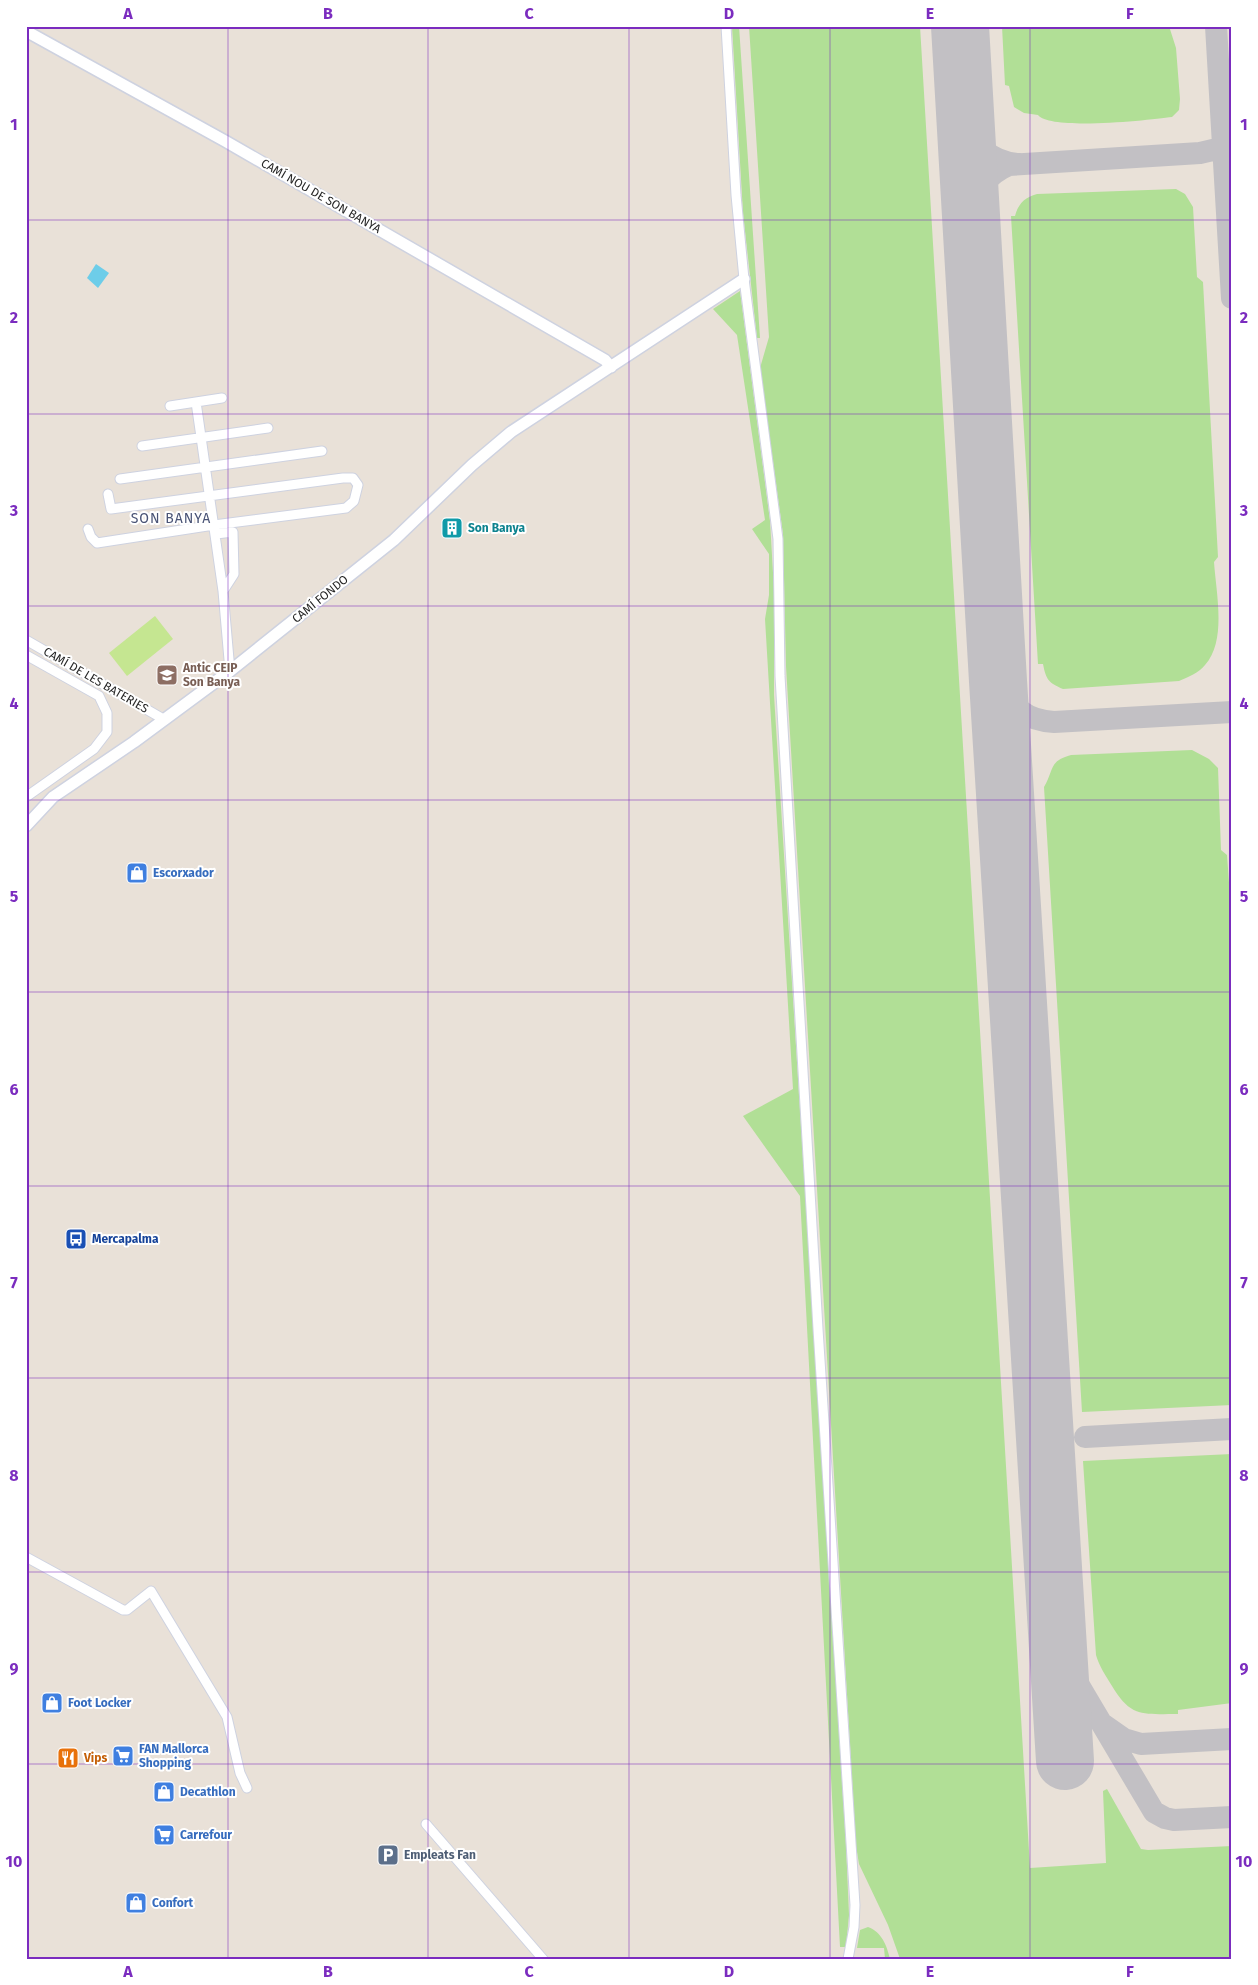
<svg xmlns="http://www.w3.org/2000/svg" width="1258" height="1985" font-family="'Fira Sans',sans-serif">
	<style>
		.green { fill: #b1df96 }
		.pitch { fill: #c5e691 }
		.water { fill: #6dcde9 }
		.lines { fill: none; stroke-linecap: round; stroke-linejoin: round }
		.taxiway { stroke: #c2c0c4; stroke-width: 22 }
		.runway { stroke: #c2c0c4; stroke-width: 58 }
		.minor-casing { stroke: #ced2e0; stroke-width: 11 }
		.tertiary-casing { stroke: #ced2e0; stroke-width: 14 }
		.minor { stroke: #fff; stroke-width: 9 }
		.tertiary { stroke: #fff; stroke-width: 11 }
		.grid { fill: none; stroke: #7b2cbf; stroke-width: 1; stroke-opacity: 0.55 }
		.labels { text-anchor: middle; stroke-width: 4; stroke-linejoin: round; paint-order: stroke }
		.street-label { font-size: 12px; fill: #272727; stroke: #fff }
		.culture-label { font-size: 12px; font-weight: bold; fill: #0d838f; stroke: #fff; text-anchor: start }
		.education-label { font-size: 12px; font-weight: bold; fill: #785e54; stroke: #fff; text-anchor: start }
		.shop-label { font-size: 12px; font-weight: bold; fill: #366cbe; stroke: #fff; text-anchor: start }
		.transit-label { font-size: 12px; font-weight: bold; fill: #164399; stroke: #fff; text-anchor: start }
		.food-label { font-size: 12px; font-weight: bold; fill: #c56008; stroke: #fff; text-anchor: start }
		.service-label { font-size: 12px; font-weight: bold; fill: #4e5e75; stroke: #fff; text-anchor: start }
		.neighbourhood-label { font-size: 14px; letter-spacing: 1px; fill: #495375; stroke: #fff }
		.neatline { fill: none; stroke: #7b2cbf; stroke-width: 2 }
		.grid-label { font-size: 16px; text-anchor: middle; font-weight: bold; fill: #7b2cbf }
	</style>
	<rect width="100%" height="100%" fill="#e9e1d8"/>
	<path class="green" d="M732 26H739L760 338H757L743 213Z
		M749 26H920L1030 1868 1106 1863 1103 1791 1107 1789 1141 1849 1148 1850 1232 1846 1231 1959H900L888 1925 859 1864 856 1846 786 666 783 534 760 368 769 337Z
		M1002 26H1169L1176 48 1180 99 1179 110 1172 117C1149 120 1051 131 1038 115L1024 113 1014 107 1009 86 1005 85Z
		M1176 189 1185 194 1193 207 1197 277 1203 282 1218 557 1214 562C1216 592 1227 641 1205 665 1199 673 1188 677 1179 681L1063 689C1049 683 1046 680 1043 664H1038L1011 216H1015C1018 204 1025 197 1037 194Z
		M740 291 770 521 774 590V695L846 1846 849 1915 846 1947H840L800 1196 743 1116 793 1089 765 619 769 595V554L752 529 765 520 737 335 713 309Z
		M1192 750 1209 759 1218 768 1221 850 1227 855 1232 924V1405L1082 1412 1044 787C1054 771 1048 761 1071 755Z
		M1232 1454V1703L1178 1710V1714C1143 1714 1131 1718 1112 1686 1106 1676 1099 1666 1096 1655L1083 1461Z
		M868 1927C882 1932 887 1946 890 1959H885L884 1948H857L860 1930Z"/>
	<path class="pitch" d="M155 616 173 639 127 676 109 653Z"/>
	<path class="water" d="M96 264 109 273 98 288 87 278Z"/>
	<g class="lines">
		<path class="taxiway" d="M1216 26 1232 298
			M966 119C973 145 991 162 1019 164
			M972 214C976 191 986 175 1009 165L1200 153 1217 149 1232 142
			M998 681C1014 705 1021 720 1054 722L1232 712
			M1085 1437 1232 1429
			M1058 1642 1064 1660 1154 1812 1165 1818 1174 1820 1232 1817
			M1104 1725 1124 1739 1141 1744 1232 1739"/>
		<path class="runway" d="M960 26 998 681 1065 1761"/>
		<g class="minor-casing">
			<path id="minor" d="M726 26 736 195 744 279 778 539 780 676 818 1329 855 1905 854 1927 848 1959
				M196 402 222 398
				M170 406 196 402 223 591 230 671
				M142 446 268 428
				M120 479 322 451
				M88 529 91 537 97 543 214 525 346 508 354 501 358 485 353 478H343L111 509 108 494
				M216 534 233 532 234 574 223 591
				M26 640 165 720
				M26 655 99 696 107 713V732L94 749 26 797
				M26 1557 123 1610H127L151 1591 227 1717 240 1773 247 1788
				M426 1824 543 1959"/>
		</g>
		<g class="tertiary-casing">
			<path id="tertiary" d="M26 31 225 141 605 360 611 367
				M26 826 53 797 134 742 230 671 394 540 472 465 511 432 744 279"/>
		</g>
		<use href="#minor" class="minor"/>
		<use href="#tertiary" class="tertiary"/>
	</g>
	<path class="grid" d="M228 26V1959M428 26V1959M629 26V1959M830 26V1959M1030 26V1959M26 220H1232M26 414H1232M26 606H1232M26 800H1232M26 992H1232M26 1186H1232M26 1378H1232M26 1572H1232M26 1764H1232"/>
	<defs>
		<g id="building-square" transform="scale(1.125)"><rect x="-9" y="-9" width="18" height="18" rx="4" fill="#0f9aa8" stroke="#fff"/><path d="M-4-6H4V6H1V3H-1V6H-4ZM-2.5-4.3h1.7v1.8h-1.7ZM.8-4.3h1.7v1.8H.8ZM-2.5-1h1.7V.8h-1.7ZM.8-1h1.7V.8H.8Z" fill="#fff"/></g>
		<g id="school-square" transform="scale(1.125)"><rect x="-9" y="-9" width="18" height="18" rx="4" fill="#8d6e63" stroke="#fff"/><path d="M0-5L7-2L0 1L-7-2ZM-4 1L0 2.5L4 1V4Q0 6-4 4Z" fill="#fff"/></g>
		<g id="shop-square" transform="scale(1.125)"><rect x="-9" y="-9" width="18" height="18" rx="4" fill="#3f7fe0" stroke="#fff"/><path d="M-5-2.5h2.3a2.7 3.5 0 0 1 5.4 0H5L5.5 6h-11ZM-1.5-2.5h3a1.5 2.3 0 0 0-3 0Z" fill="#fff"/></g>
		<g id="bus-square" transform="scale(1.125)"><rect x="-9" y="-9" width="18" height="18" rx="4" fill="#1a4fb4" stroke="#fff"/><path d="M-5-6H5V4H4V6H2V4H-2V6H-4V4H-5ZM-3.5-4V0h7V-4ZM-3.5 1.2v1.5H-2V1.2ZM2 1.2v1.5H3.5V1.2Z" fill="#fff"/></g>
		<g id="supermarket-square" transform="scale(1.125)"><rect x="-9" y="-9" width="18" height="18" rx="4" fill="#3f7fe0" stroke="#fff"/><path d="M-6-5.5h2.5l.6 2H6L4.5 2H-2.5L-4.4-4H-6ZM-1.5 3.2a1.3 1.3 0 1 0 .1 0ZM3 3.2a1.3 1.3 0 1 0 .1 0Z" fill="#fff"/></g>
		<g id="restaurant-square" transform="scale(1.125)"><rect x="-9" y="-9" width="18" height="18" rx="4" fill="#e8710a" stroke="#fff"/><path d="M-5-6h1v4h1v-4h1v4h1v-4h1v5L-1.5 .5V6h-2V.5L-5-1ZM5-6V6H3V1.5H1.5Q1.5-4 5-6Z" fill="#fff"/></g>
		<g id="parking-square" transform="scale(1.125)"><rect x="-9" y="-9" width="18" height="18" rx="4" fill="#5c6f8a" stroke="#fff"/><path d="M-3.5-5.5H1a3.5 3.5 0 0 1 0 7H-1V5.5H-3.5ZM-1-3.4V-.6H.8a1.4 1.4 0 0 0 0-2.8Z" fill="#fff"/></g>
	</defs>
	<g fill-rule="evenodd">
		<use href="#building-square" x="452" y="528"/>
		<use href="#school-square" x="167" y="675"/>
		<use href="#shop-square" x="137" y="873"/>
		<use href="#bus-square" x="76" y="1239"/>
		<use href="#shop-square" x="52" y="1703"/>
		<use href="#supermarket-square" x="123" y="1756"/>
		<use href="#restaurant-square" x="68" y="1758"/>
		<use href="#shop-square" x="164" y="1792"/>
		<use href="#supermarket-square" x="164" y="1835"/>
		<use href="#parking-square" x="388" y="1855"/>
		<use href="#shop-square" x="136" y="1903"/>
	</g>
	<g class="labels">
		<g class="street-label">
			<text transform="translate(321 196) rotate(30)" y="4">CAMÍ NOU DE SON BANYA</text>
			<text transform="translate(320 599) rotate(-39)" y="4">CAMÍ FONDO</text>
			<text transform="translate(96 680) rotate(30)" y="4">CAMÍ DE LES BATERIES</text>
		</g>
		<g class="culture-label">
			<text x="468" y="532">Son Banya</text>
		</g>
		<g class="education-label">
			<text x="183" y="672">Antic CEIP<tspan x="183" dy="14">Son Banya</tspan></text>
		</g>
		<g class="shop-label">
			<text x="153" y="877">Escorxador</text>
			<text x="68" y="1707">Foot Locker</text>
			<text x="139" y="1753">FAN Mallorca<tspan x="139" dy="14">Shopping</tspan></text>
			<text x="180" y="1796">Decathlon</text>
			<text x="180" y="1839">Carrefour</text>
			<text x="152" y="1907">Confort</text>
		</g>
		<g class="transit-label">
			<text x="92" y="1243">Mercapalma</text>
		</g>
		<g class="food-label">
			<text x="84" y="1762">Vips</text>
		</g>
		<g class="service-label">
			<text x="404" y="1859">Empleats Fan</text>
		</g>
		<g class="neighbourhood-label">
			<text x="171" y="523">SON BANYA</text>
		</g>
	</g>
	<rect width="1258" height="1985" fill="none" stroke="#ffffff" stroke-width="55"/>
	<rect x="28" y="28" width="1202" height="1930" class="neatline"/>
	<g class="grid-label">
		<text x="128" y="19">A</text>
		<text x="328" y="19">B</text>
		<text x="529" y="19">C</text>
		<text x="729" y="19">D</text>
		<text x="930" y="19">E</text>
		<text x="1130" y="19">F</text>
		<text x="14" y="130">1</text>
		<text x="1244" y="130">1</text>
		<text x="14" y="323">2</text>
		<text x="1244" y="323">2</text>
		<text x="14" y="516">3</text>
		<text x="1244" y="516">3</text>
		<text x="14" y="709">4</text>
		<text x="1244" y="709">4</text>
		<text x="14" y="902">5</text>
		<text x="1244" y="902">5</text>
		<text x="14" y="1095">6</text>
		<text x="1244" y="1095">6</text>
		<text x="14" y="1288">7</text>
		<text x="1244" y="1288">7</text>
		<text x="14" y="1481">8</text>
		<text x="1244" y="1481">8</text>
		<text x="14" y="1674">9</text>
		<text x="1244" y="1674">9</text>
		<text x="14" y="1867">10</text>
		<text x="1244" y="1867">10</text>
		<text x="128" y="1977">A</text>
		<text x="328" y="1977">B</text>
		<text x="529" y="1977">C</text>
		<text x="729" y="1977">D</text>
		<text x="930" y="1977">E</text>
		<text x="1130" y="1977">F</text>
	</g>
</svg>
